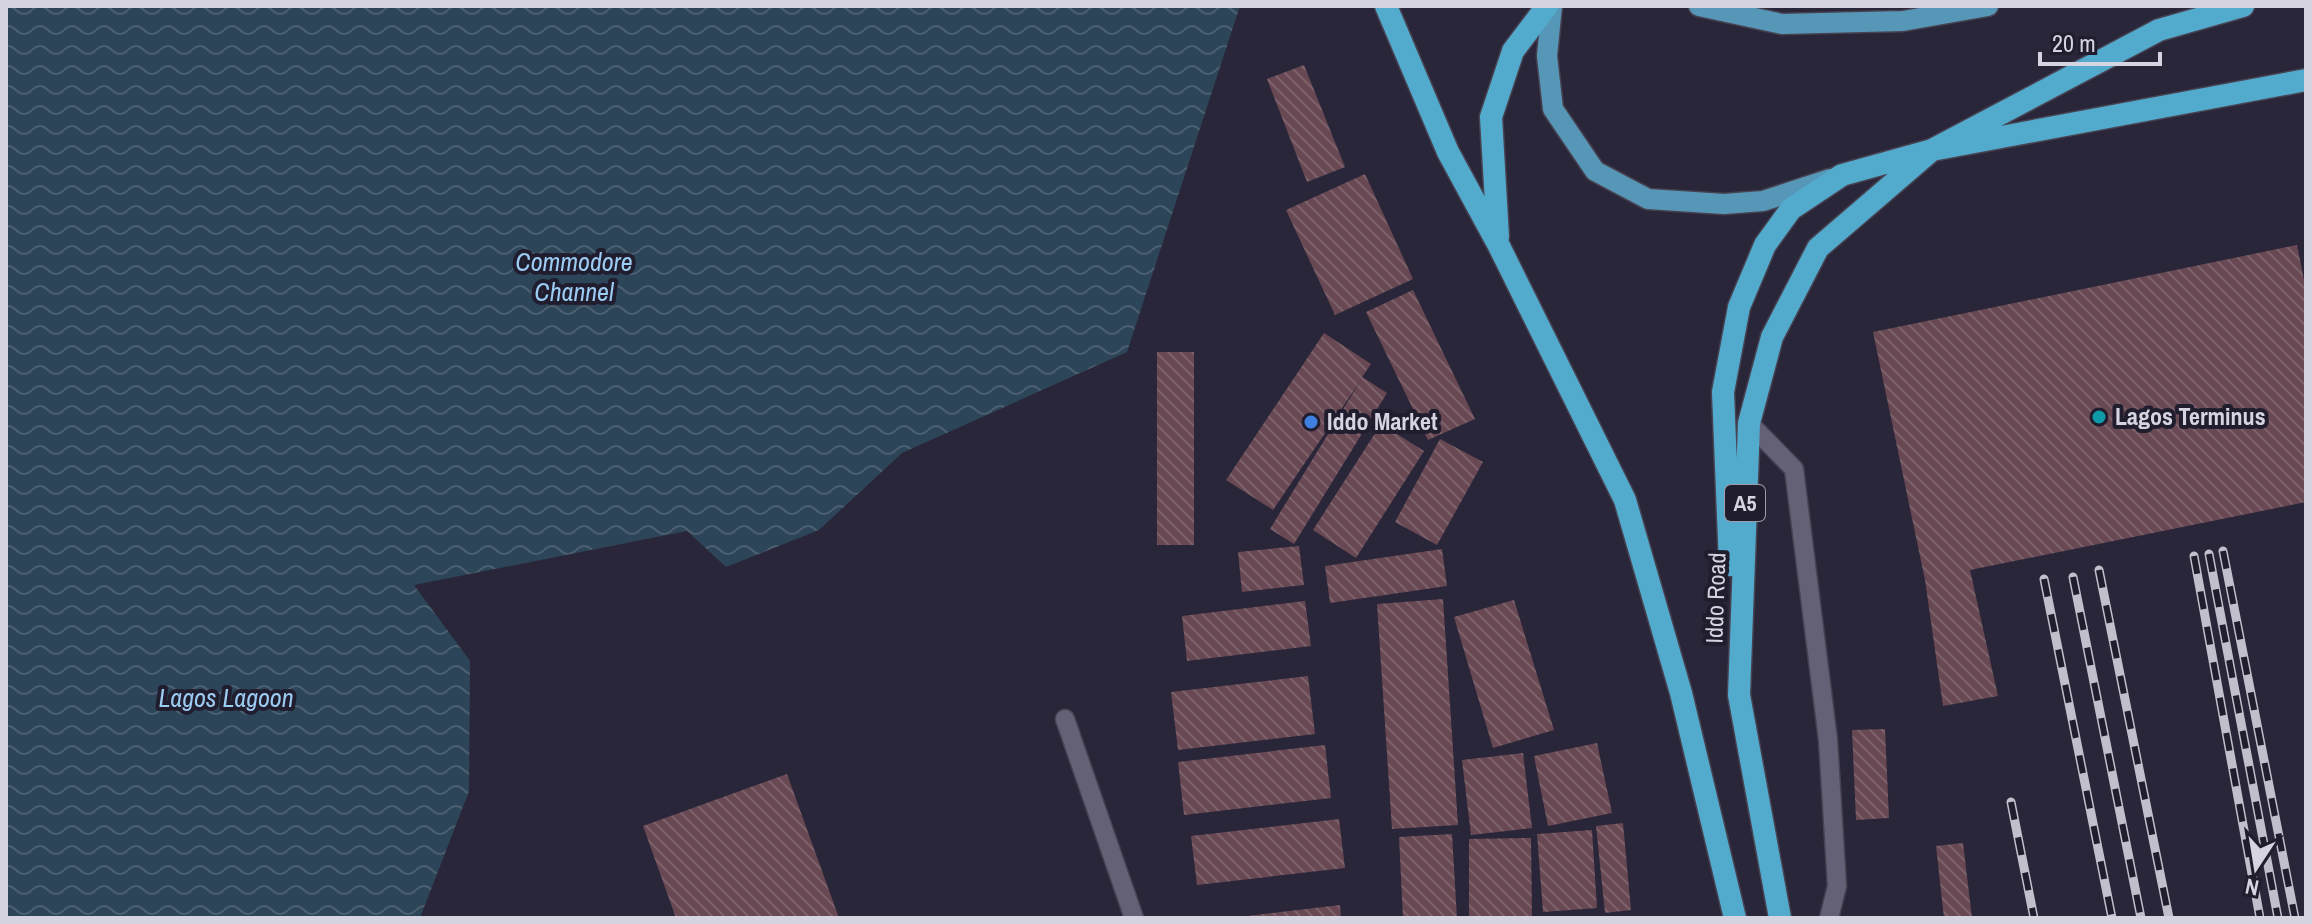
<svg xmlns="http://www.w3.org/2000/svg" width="2312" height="924" font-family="'Archivo Narrow',sans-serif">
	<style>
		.water { fill: url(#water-waves) }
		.building { fill: url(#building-back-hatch) }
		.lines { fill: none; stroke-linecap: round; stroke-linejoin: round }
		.service-casing { stroke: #464252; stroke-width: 21 }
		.primary-casing { stroke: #464252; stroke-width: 23 }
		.trunk-casing { stroke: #464252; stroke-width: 25 }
		.service { stroke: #646076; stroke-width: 18 }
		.primary { stroke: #5697b7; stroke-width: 20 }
		.trunk { stroke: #52aacd; stroke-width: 22 }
		.rail-casing { stroke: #c2bfcc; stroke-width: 9 }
		.rail { stroke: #201d2e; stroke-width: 6; stroke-dasharray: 18; stroke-linecap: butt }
		.culture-dot { fill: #0f9aa8; stroke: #201d2e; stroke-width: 3 }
		.shop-dot { fill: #3f7fe0; stroke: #201d2e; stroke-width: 3 }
		.labels { text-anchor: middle; stroke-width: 8; stroke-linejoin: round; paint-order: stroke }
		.shield { fill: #201d2e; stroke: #9f9dab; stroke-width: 2 }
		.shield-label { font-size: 22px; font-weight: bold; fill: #d6d4e0 }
		.poi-label { font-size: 24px; font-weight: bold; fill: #d6d4e0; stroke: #201d2e; text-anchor: start }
		.street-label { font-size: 24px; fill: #d6d4e0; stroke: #201d2e }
		.water-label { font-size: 26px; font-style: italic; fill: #9ccbf3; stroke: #201d2e }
	</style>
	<defs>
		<pattern id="water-waves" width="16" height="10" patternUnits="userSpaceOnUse" patternTransform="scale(2)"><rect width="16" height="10" fill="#2d4558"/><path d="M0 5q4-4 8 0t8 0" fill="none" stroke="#4b5f70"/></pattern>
		<pattern id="building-back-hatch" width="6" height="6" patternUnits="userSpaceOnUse" patternTransform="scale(2)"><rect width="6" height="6" fill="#684853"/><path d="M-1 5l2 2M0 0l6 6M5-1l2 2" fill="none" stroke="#7d626b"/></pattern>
	</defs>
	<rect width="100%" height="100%" fill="#2a2639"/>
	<path class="water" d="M6 6H1240L1127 352 902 453 819 530 726 567 687 531 414 585 470 661 469 791 420 918H6Z"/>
	<path class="building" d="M1304 65 1345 167 1307 182 1267 79Z
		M1365 174 1413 279 1335 315 1286 210Z
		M2297 245 2306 290V502L1970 570 1998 696 1943 706 1925 580 1873 332Z
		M1413 290 1475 419 1428 440 1366 312Z
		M1324 333 1371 364 1362 377 1387 393 1294 544 1270 529 1361 380 1273 510 1226 480Z
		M1157 352H1194V545H1157Z
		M1381 424 1424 451 1356 558 1313 530Z
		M1440 439 1483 462 1437 545 1395 522Z
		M1299 546 1304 585 1242 592 1238 552Z
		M1442 549 1447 586 1330 603 1325 566Z
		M1443 599 1458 825 1392 829 1377 604Z
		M1514 600 1554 730 1493 748 1454 617Z
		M1305 601 1311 646 1187 661 1182 616Z
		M1308 676 1315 734 1178 750 1171 692Z
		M1885 729 1889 818 1856 820 1852 730Z
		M1597 743 1612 813 1548 826 1534 756Z
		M1325 745 1331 798 1184 815 1178 762Z
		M1523 753 1532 828 1471 835 1462 760Z
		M787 774 839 918H676L643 826Z
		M1339 819 1345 868 1197 885 1191 836Z
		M1623 823 1631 910 1605 913 1596 826Z
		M1592 830 1597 908 1543 912 1537 834Z
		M1452 834 1457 918H1403L1399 837Z
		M1531 838 1532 918H1469V839Z
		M1963 843 1972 918H1944L1936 846Z
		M1340 905 1341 918H1247V916Z"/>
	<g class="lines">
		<g class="service-casing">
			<path id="service" d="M1749 423 1794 469 1828 740 1837 886 1829 918
				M1065 719 1134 918"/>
		</g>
		<g class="primary-casing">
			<path id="primary" d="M1552 6 1547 56 1553 109 1595 171 1648 199 1724 204 1763 201 1830 179
				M1699 6 1782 24 1903 21 1988 6"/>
		</g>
		<g class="trunk-casing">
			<path id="trunk" d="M1386 6 1448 152 1499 246 1625 500 1681 693 1735 918
				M1498 237 1491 117 1513 51 1547 6
				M1730 565 1723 392 1739 307 1765 245 1791 209 1842 175 1932 150 2306 80
				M1780 918 1739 695 1749 423 1772 337 1818 248 1932 150 2159 30 2243 6"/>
		</g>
		<use href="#service" class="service"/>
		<use href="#primary" class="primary"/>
		<use href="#trunk" class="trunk"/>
		<g class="rail-casing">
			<path id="rail" d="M2223 551 2295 918
				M2209 554 2278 918
				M2194 556 2260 918
				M2099 570 2169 918
				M2073 577 2141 918
				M2044 579 2112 918
				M2011 802 2034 918"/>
		</g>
		<use href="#rail" class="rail"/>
	</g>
	<circle class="culture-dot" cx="2099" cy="417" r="8"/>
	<circle class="shop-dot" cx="1311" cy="422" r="8"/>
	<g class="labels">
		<rect class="shield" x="1725" y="485" width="40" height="36" rx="6"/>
		<g class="shield-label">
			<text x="1745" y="511">A5</text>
		</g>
		<g class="poi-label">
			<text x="2115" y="425">Lagos Terminus</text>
			<text x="1327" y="430">Iddo Market</text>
		</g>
		<g class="street-label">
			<text transform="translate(1716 598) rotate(-88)" y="8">Iddo Road</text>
		</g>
		<g class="water-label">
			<text x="574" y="271">Commodore<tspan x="574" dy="30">Channel</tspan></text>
			<text x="226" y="707">Lagos Lagoon</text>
		</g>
	</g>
	<rect width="2312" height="924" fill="none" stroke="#d6d4e0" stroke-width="16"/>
	<g transform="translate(2256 868) rotate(192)" stroke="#201d2e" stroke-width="6" paint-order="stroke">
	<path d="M0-6L14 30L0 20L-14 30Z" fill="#d6d4e0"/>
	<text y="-12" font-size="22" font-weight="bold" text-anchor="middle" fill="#d6d4e0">N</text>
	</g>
	<path d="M2040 52v12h120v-12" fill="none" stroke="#d6d4e0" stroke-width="4"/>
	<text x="2052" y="52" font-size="24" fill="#d6d4e0" stroke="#201d2e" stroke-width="6" paint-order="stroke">20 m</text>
</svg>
